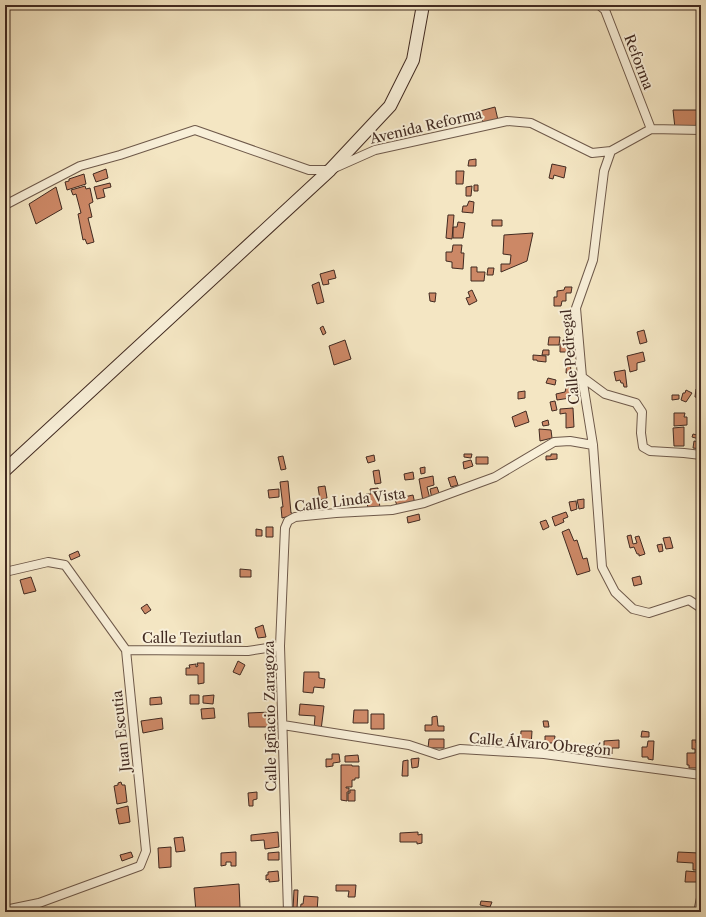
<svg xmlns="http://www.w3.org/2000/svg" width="706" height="917" font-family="'Libre Caslon Text',serif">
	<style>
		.building { fill: #c86; stroke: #412a21 }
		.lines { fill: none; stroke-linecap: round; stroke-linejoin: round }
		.minor-casing { stroke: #6e594a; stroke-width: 10 }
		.secondary-casing { stroke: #412a21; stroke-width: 14 }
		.minor { stroke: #f8efd8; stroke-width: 8 }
		.secondary { stroke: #f8efd8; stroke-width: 12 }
		.labels { text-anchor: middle; stroke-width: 4; stroke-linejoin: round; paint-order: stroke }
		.street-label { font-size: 14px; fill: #412a21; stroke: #f8efd8 }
	</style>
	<rect width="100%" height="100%" fill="#f4e6c3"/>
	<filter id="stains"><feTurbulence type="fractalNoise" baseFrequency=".005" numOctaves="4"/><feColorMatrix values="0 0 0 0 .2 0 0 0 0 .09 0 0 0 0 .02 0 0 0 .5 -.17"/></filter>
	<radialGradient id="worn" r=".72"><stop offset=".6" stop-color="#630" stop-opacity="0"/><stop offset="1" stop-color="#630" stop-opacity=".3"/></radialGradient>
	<path class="building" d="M495 107 498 120 483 123 480 111Z
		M673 110H697L696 128H675Z
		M476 159V166H468L469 160Z
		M552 164 566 167 564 178 554 175 553 179 549 178Z
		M106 169 108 178 96 182 93 174Z
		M456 171H464L463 184H456Z
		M84 174 86 184 67 190 65 182 69 181V179Z
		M110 183 111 187 103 189 105 197 97 199 94 187Z
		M474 185H478V191H474Z
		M85 186 86 189 90 188 93 202 89 204 92 217 88 218 94 242 87 244 85 239 83 240 78 214 81 213 76 194 73 195 71 190Z
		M472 186 471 196H466V187Z
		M56 187 62 209 36 224 29 204Z
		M469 201 474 202 473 213 462 212 463 206H467Z
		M448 215H454L452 239 446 238Z
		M492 220H502V226H492Z
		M458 222 465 223 463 238H453V227H457Z
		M533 233 527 261 501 272V264H510L511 255 503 254 504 235Z
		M453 245H462L461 253H464L463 269 452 268V262L446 261V252H452Z
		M471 267H477V272H485L484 281H471Z
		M488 268H494L493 275H487Z
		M334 270 336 278 328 280 329 284 323 285 320 274Z
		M319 282 324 302 317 304 312 285Z
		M565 287H572L571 293H566V301H562L561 306H554V297H557V291L564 290Z
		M472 290 477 301 469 305 466 298 470 297 468 292Z
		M429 293H436L435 302 430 301Z
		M323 326 326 333 323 335 320 328Z
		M644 330 647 342 640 344 637 332Z
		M549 337H560L559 345H548Z
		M345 340 351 359 334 365 329 346Z
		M563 340 568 341 569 352H560V344H563Z
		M543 350H549V355H542Z
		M643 352 645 361 637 363V370L630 372 627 356Z
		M533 355 546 356V362L537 361V360H533Z
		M567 357H570L571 373H566Z
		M625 370 627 387H624L623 383H621L620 380 616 381 614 372Z
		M548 378 556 380 555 385 546 383Z
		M570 387V398L557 400 556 394 565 392 566 388Z
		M696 389 701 390 700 398 695 397Z
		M686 390 692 393 686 402 681 400 683 393H685Z
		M525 391V398L518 399V392Z
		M672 395H679V399L672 400Z
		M555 401 557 410 552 411 550 402Z
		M573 408 574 427 566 428V413L560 414V409Z
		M526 411 529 422 515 427 512 417Z
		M674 413H685L684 417H687V425L674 426Z
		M548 420 549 425 543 426 542 422Z
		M684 427V446H674L673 428Z
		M539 429 551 430 552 438 540 441Z
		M693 434 701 436V449L693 448 694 441 699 442V439L692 437Z
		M464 454H472L471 458 464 457Z
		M551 454H557V459L546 460V456H551Z
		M374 455 375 461 368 463 366 457Z
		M283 456 286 469 281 470 278 457Z
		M476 457H488V464H476Z
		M471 460 473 466 464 469 463 462Z
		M425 467V473L421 474 420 468Z
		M379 470 381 483 375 484 373 471Z
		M413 472 414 479 405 480 404 474Z
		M433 476 434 485 427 487 430 499 423 501 419 479Z
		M455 476 458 485 451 487 448 478Z
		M288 481 291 513H292L293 515 282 518 281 507H283L280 482Z
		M325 486 327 498 320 500 318 487Z
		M437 487 440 496 432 499 430 489Z
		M378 488 380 509H368L366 494H371L370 489Z
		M279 489V497L269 498 268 490Z
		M402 490 404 497 413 495 415 504 398 509 393 493Z
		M584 499V508L579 509 577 500Z
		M576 501 577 509 571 511 569 502Z
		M566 512 568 517 563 519 564 522 555 526 552 517Z
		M419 514 420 520 408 523 407 517Z
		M546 520 549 527 543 530 540 522Z
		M266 527H273V537H266Z
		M256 529 262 530V536H256Z
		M569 529 574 541 577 540 583 559 587 558 590 571 577 575 562 532Z
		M631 535 633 544 637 543 635 537 639 536 645 554 639 556V554H637L634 547 630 548 627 536Z
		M670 537 673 548 666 549 663 538Z
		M662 544 663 551 659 552 657 545Z
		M78 551 80 556 71 560 69 555Z
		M240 569 251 570V577H240Z
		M640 576 642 584 634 586 632 578Z
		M31 577 36 591 24 594 20 580Z
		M147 604 151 610 145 614 141 608Z
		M263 625 266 637 258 638 255 628Z
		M238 661 245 665 240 675 233 672Z
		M197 663H204V683L198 684V675H186V668H190L189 665 196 664V667L198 666Z
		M304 672H319V678L325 679 324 688 314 687 313 693 303 692Z
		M190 695H199V704H190Z
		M214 695 213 704 203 703V696Z
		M161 697 162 704 150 705V698Z
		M300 704 324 706 321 730 314 729 315 716 299 715Z
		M214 708 215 718 202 719 201 709Z
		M354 710H368V723H353Z
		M272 712 273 727H249L248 713Z
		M371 714H384V729H371Z
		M437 716 438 726H444V731H425V725H432V717Z
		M162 718 163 729 143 733 141 721Z
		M543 721H548L549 727H544Z
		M521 731H532L531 747 520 746Z
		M642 731 649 732V737H641Z
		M273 733V741L266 742 265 734Z
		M545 736H555L554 743H545Z
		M429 739H444V748H428Z
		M619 740V748H612V754H604V741Z
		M692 740H696V743H701L699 768H689V765H687V753H695V749H692Z
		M648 741H654L653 760 648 759V757H642V747H647Z
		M332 754H339L340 762 333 763V766L326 767V759H332Z
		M358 755 359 762H345V756Z
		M419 758 418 767 412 768 411 759Z
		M408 760V776H402L403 761Z
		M341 765H352V766H359V778H355V780H352V787H346V788H349V792H347V801L341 800Z
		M121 782 122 785H125L127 802 117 804 114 786 118 785V783Z
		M350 790H355V801H348V793H350Z
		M257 792V799L253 800V806H249L248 793Z
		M128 806 130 822 119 824 116 809Z
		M278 832 279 847 265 849 264 840 251 841V835Z
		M418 832V835L422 834V843L417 844V842H400V833Z
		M183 837 185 851 176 852 174 838Z
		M171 847V867L159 868 158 848Z
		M131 852 133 857 122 861 120 855Z
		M236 852V866H231V862H226V865L221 866V853Z
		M279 852V860H268V853Z
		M678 852 699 853 698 870H693V863L677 862Z
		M278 871 279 881 269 882V879L266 880V875H268V872Z
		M686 871 698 872V882H685Z
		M239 884 240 908 196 912 194 888Z
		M336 885H356L355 897H348L349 891H336Z
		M294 890H298L297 909H293Z
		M304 896 318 897 317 912H300L301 904H303Z
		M481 901 492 902 490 907 480 905Z"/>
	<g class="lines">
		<g class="minor-casing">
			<path id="minor" d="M599 5 605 10 651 129
				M611 151 604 171 593 260 576 308 582 377 593 445 602 567 615 592 633 609 649 613 689 600 701 608
				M5 205 80 166 120 155 195 130 309 170H330L375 150 507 121 531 123 592 153 611 151 651 129 701 130
				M582 377 605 394 636 403 642 412 641 433 643 447 650 451 684 453 701 455
				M5 572 48 562 65 565 126 650 146 851 140 866 39 903 5 910
				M126 650 248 651 280 646
				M283 725 409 745 439 755 460 749 544 754 701 775
				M288 912 280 646 285 528 288 521 295 517 336 513 392 510 424 503 495 477 554 442 570 441 593 445
				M698 912 701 898"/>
		</g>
		<g class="secondary-casing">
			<path id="secondary" d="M5 470 330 170 390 106 413 60 423 5"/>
		</g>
		<use href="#minor" class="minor"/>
		<use href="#secondary" class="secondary"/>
	</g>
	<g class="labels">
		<g class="street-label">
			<text transform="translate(639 62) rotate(69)" y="5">Reforma</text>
			<text transform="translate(426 126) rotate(-13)" y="5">Avenida Reforma</text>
			<text transform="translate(570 357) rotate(-95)" y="5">Calle Pedregal</text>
			<text transform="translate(350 500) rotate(-7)" y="5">Calle Linda Vista</text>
			<text x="192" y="643">Calle Teziutlan</text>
			<text transform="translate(270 716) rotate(-91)" y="5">Calle Ignacio Zaragoza</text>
			<text transform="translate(121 731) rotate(-96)" y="5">Juan Escutia</text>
			<text transform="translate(540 744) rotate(5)" y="5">Calle Álvaro Obregón</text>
		</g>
	</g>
	<rect width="706" height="917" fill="none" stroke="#f4e6c3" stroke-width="20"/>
	<rect x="6" y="6" width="694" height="905" fill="none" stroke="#412a21" stroke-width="2"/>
	<rect x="10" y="10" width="686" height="897" fill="none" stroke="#412a21"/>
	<rect width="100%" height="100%" filter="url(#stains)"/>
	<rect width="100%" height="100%" fill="url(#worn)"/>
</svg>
